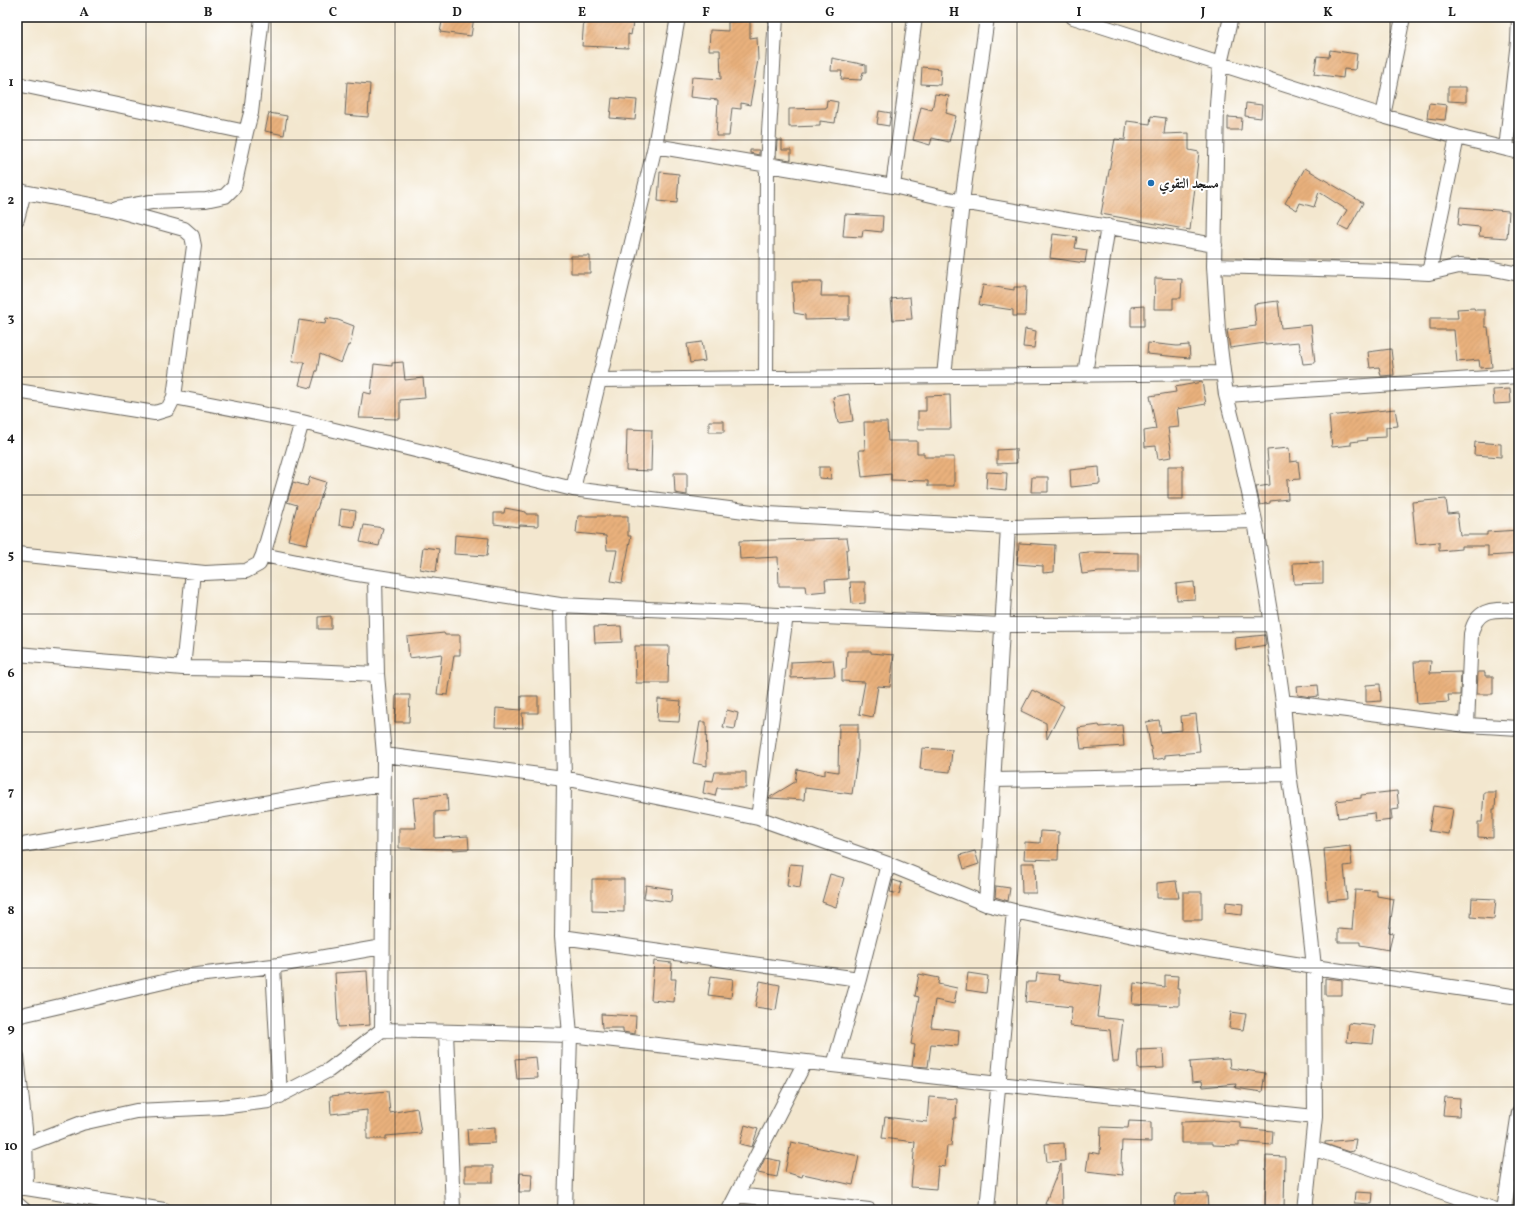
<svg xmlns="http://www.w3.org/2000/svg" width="1536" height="1227" font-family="Vollkorn,Amiri,serif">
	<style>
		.building { fill: url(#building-hatch) }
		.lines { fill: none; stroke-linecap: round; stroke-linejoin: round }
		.street-casing { stroke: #67635b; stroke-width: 16 }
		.street { stroke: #fff; stroke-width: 14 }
		.grid { fill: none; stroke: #1c1c1c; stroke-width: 1; stroke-opacity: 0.55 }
		.poi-dot { fill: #1f6fb2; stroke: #fff; stroke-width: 1.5 }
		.labels { text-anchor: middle; stroke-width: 4; stroke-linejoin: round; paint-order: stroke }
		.poi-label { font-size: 14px; font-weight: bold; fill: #1c1c1c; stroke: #fff; text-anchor: start }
		.neatline { fill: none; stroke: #1c1c1c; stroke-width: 1.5 }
		.grid-label { font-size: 13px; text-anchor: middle; font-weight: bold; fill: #1c1c1c }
	</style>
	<defs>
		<pattern id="building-hatch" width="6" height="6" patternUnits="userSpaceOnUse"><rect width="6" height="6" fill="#e9b17d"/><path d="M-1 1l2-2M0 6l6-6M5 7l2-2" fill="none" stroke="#c7986b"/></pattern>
	</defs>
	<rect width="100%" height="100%" fill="#fff"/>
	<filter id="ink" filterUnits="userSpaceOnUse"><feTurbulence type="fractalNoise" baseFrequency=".025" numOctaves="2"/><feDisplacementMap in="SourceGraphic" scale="8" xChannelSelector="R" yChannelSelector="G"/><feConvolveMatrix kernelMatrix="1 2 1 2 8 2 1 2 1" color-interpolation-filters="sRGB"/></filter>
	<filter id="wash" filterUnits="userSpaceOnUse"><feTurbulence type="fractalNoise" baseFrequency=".012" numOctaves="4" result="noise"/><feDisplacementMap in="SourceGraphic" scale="16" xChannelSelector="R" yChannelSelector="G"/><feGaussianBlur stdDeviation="0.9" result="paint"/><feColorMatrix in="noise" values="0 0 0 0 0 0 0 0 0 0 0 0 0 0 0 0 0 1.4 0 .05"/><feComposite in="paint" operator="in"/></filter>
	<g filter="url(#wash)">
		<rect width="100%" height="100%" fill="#f3e7cf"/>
		<g id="blocks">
			<path class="building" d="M443 17H474L471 36 440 32Z
				M584 17H634L631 35 628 34V48L582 46Z
				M750 21V38L757 37 758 60 750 105 741 103V109L732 108 729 136H716L718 100 690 97 692 77 721 79 720 50H709L710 30 728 31V22Z
				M1330 50 1357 54 1355 70 1344 69 1343 78 1314 74 1317 56 1329 57Z
				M832 58 866 65V72H863L861 80 841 79 842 71H831Z
				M922 67 941 69 940 85 921 84Z
				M347 82 370 84 368 117 345 115Z
				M1448 87H1466V102L1448 101Z
				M935 94 949 96 946 113 956 116 949 142 932 138 930 145 913 140 921 107 932 110Z
				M612 98 637 100 635 120 610 118Z
				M827 100 838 102 835 123 820 121V126L789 127V109L826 108Z
				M1246 103 1262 105 1261 118 1245 116Z
				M1429 103 1447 105 1445 120 1427 118Z
				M879 111 891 113 889 126 877 124Z
				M269 113 287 116 284 135 265 131Z
				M1151 116 1166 118 1164 134 1189 133V150L1199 152 1190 230 1101 214 1115 139 1125 140 1127 121 1150 124Z
				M1228 117 1242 118 1241 130H1228Z
				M777 140H782V150H791V160L776 158Z
				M750 150H759V155L750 153Z
				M1305 168 1363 203 1348 230 1338 225 1347 210 1319 192 1314 207 1300 203 1297 210 1285 203Z
				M660 172 679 174 677 203 658 201Z
				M1460 207 1509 211 1507 238 1479 236 1480 227 1458 225Z
				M845 214 883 216 882 232 863 230 862 237 843 236Z
				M1053 234 1077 237 1075 248 1087 250 1085 263 1050 258Z
				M571 256H590V273H571Z
				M1155 278 1182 279 1181 298H1173V309H1154Z
				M792 282H822L821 296H849V319L805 320V315L794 313Z
				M983 285 1014 290V287H1026L1025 316H1013V310L979 305Z
				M910 297 912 319 893 320 891 299Z
				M1278 301 1281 328 1311 325 1315 363 1303 364 1299 342 1265 345V343L1230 348 1227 330 1256 326 1254 304Z
				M1144 306V326H1131V307Z
				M1474 308 1475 310H1485V327H1488L1492 367 1480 368 1479 360 1457 362 1454 330H1430V318H1458L1457 309Z
				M326 318 338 320 354 326 350 346 348 345 341 363 320 354 317 371H316L311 388 299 385 305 362H292L299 320 325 324Z
				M1025 329 1036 331 1034 348 1023 347Z
				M702 342 705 361 690 363 687 344Z
				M1148 343 1177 346 1189 345 1190 358 1147 354Z
				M1391 349 1394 375 1381 376 1379 367 1370 368 1368 352Z
				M403 362 405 380 423 378 425 398 400 400V419L359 418 363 392 371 394 374 364 392 366V363Z
				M1202 382 1206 404 1177 409 1179 427 1168 428 1172 457 1158 459 1156 446 1145 447 1144 431 1156 429 1150 396 1176 392 1175 387Z
				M1510 389 1511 403 1494 404 1493 390Z
				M849 394 853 421 838 423 833 397Z
				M950 395 951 429H918V411H926V396Z
				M1395 409 1398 426 1386 427V437L1366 438 1367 440 1351 442V445L1332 447 1329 416Z
				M709 421H724V432H709Z
				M864 422H887L888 441H917V453H924V457H954V486H928V481L891 480V474L862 477 859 450H865Z
				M627 429 652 430 651 471 626 470Z
				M1475 442 1501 444V457L1474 455Z
				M1289 448 1290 462 1298 461 1300 479 1287 480 1288 499 1270 501V503L1260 505 1256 487 1270 485 1267 450Z
				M1016 449 1017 463 997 464V450Z
				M1168 466H1183V499H1168Z
				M819 467H830L831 479 819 478Z
				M1099 467 1100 484 1071 487 1070 470Z
				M987 472 1007 473 1006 490 986 488Z
				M674 473H687V495L675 493Z
				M310 477 326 482 317 509H316L307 544 288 540 297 505 287 502 293 482 307 486Z
				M1032 477H1048V492H1031Z
				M1446 499 1448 514 1457 513 1460 535H1487V532L1519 530V554L1488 556V546H1461V549L1439 551V542L1416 544 1412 502Z
				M505 508 526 512V514H538V526L520 525 519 527 494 524V513H504Z
				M341 509 356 511 354 527 339 525Z
				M578 516H628V536H631L622 583 611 581 617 550H607L606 536 576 533Z
				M364 525 383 528 379 546 360 542Z
				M455 535 489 538 487 556 454 554Z
				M847 538 849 549 846 550 848 579 825 580 826 591 806 593 805 586H779L778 557 740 559 739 541Z
				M1019 543 1055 545 1054 572 1043 573V566L1017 564Z
				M423 547 439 549 436 572 420 569Z
				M1089 552 1138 553V572H1099L1082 574 1079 553Z
				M1323 562V583L1294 584 1293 563Z
				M850 582H865V603L852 604Z
				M1194 582 1195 599 1177 600 1176 584Z
				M331 616V629H318V617Z
				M621 626 622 642 595 643 594 627Z
				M444 633 445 635H460V655H454L448 695 437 694 442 654 409 658 407 637Z
				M1265 635 1266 645 1236 650 1235 638Z
				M635 646H669L668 683H636Z
				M847 651H871V653L894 655 890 687 878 686 873 717 859 714 865 682 842 681V669H846Z
				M833 660 835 676 791 678V662Z
				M1419 661H1431L1430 673 1461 672 1460 695H1448L1449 702 1417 704 1414 662H1419Z
				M1478 672H1485V676H1493V694H1477Z
				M1380 684 1381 701 1366 702V685Z
				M1318 685 1319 696 1311 697 1298 695 1297 687Z
				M1032 690 1064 706 1047 739 1046 723 1021 711Z
				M396 695H410L409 722H395Z
				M521 696H538V713H522L523 728 495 727 496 708 521 710Z
				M658 699 681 701 679 722 657 721Z
				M727 710 738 713 735 729 723 727Z
				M1196 714 1200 752 1165 755V758L1153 760 1146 722 1159 720 1161 732 1182 730 1181 716Z
				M700 722H706L707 766 693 763Z
				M839 724H858V751L852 794 805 788 804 800 769 798 770 797 795 782 797 769 825 775V770L838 772Z
				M1099 725 1100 727 1122 725 1124 746 1081 749 1078 728Z
				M922 748 952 750 950 772 920 769Z
				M715 772H746V788H717L715 796 703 793 705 780 713 781Z
				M1397 791 1399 809 1391 810 1392 820 1375 822 1374 813 1338 818 1336 801 1361 798V795Z
				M1484 792H1496L1495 809H1493V838L1478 837V822H1482Z
				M447 794 448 811 435 812V838L468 836 469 849 452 850 451 849 399 848V828H416L413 798Z
				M1433 806 1453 809 1449 834 1429 831Z
				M1041 831 1059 832 1058 860 1024 859 1025 842 1040 843Z
				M1350 846 1352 865 1344 866 1347 899 1328 901 1324 849Z
				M975 851 979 864 964 869 960 855Z
				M1021 863H1035L1036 893H1022Z
				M790 864 803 865 800 888 787 886Z
				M830 874 844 878 836 907 822 902Z
				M592 879H624V912L592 911Z
				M893 880 902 883 899 894 890 892Z
				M1176 881 1179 898H1157V883Z
				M646 885 672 889 671 902 644 898Z
				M996 886 1010 888 1008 901 995 897Z
				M1355 890 1377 891V896L1394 899 1389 932 1393 933 1389 950 1360 945V942H1338V929L1352 930Z
				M1183 892H1202V920H1183Z
				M1472 898 1496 899 1494 919 1471 917Z
				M1226 902 1243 904 1242 915 1225 913Z
				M654 961 672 963 671 979H676L674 1002 651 1000Z
				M367 971 370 1025 338 1027 335 973Z
				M968 973 988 976 986 993 966 990Z
				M1037 973 1059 975 1058 980 1101 986 1097 1017 1123 1020 1118 1062H1113L1110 1030 1070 1026 1072 1007 1025 1002 1027 982H1036Z
				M919 974 939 978 938 984 957 988 954 1004 935 1000 931 1027 959 1030 958 1046 931 1044 928 1067 912 1066 915 1045 911 1044 919 997 915 996Z
				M1165 975 1178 976 1177 989H1179V1006L1132 1004 1134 983 1165 987Z
				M711 976 733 979 731 998 708 995Z
				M1325 978 1342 980V995H1325Z
				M760 981 780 985 776 1010 755 1007Z
				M1231 1012 1246 1014 1243 1030 1229 1028Z
				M601 1014 636 1016 635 1034 623 1032V1028H602Z
				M1349 1023 1375 1026 1373 1044 1347 1042Z
				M1163 1049 1164 1068 1138 1069 1137 1050Z
				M536 1057 538 1078 517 1079 515 1059Z
				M1229 1059 1230 1068 1265 1073 1262 1092 1235 1088 1236 1084 1203 1087 1202 1081 1192 1082 1190 1062Z
				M388 1091 390 1113 417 1108 421 1133 386 1136V1139H367V1110L331 1114 330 1096Z
				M929 1097 957 1099 956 1118H954L951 1146H947L945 1167 938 1166 936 1189 911 1187 915 1142 882 1138 885 1117 927 1122Z
				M1445 1097 1460 1098 1459 1116 1443 1115Z
				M1213 1120 1240 1122V1128L1273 1131 1272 1145 1239 1142V1146L1212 1145V1143H1181V1122L1213 1121Z
				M1129 1121 1151 1122V1142L1122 1141 1121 1165 1123 1175 1086 1171 1089 1152 1100 1154 1101 1127 1128 1128Z
				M745 1125 758 1129 752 1147 740 1144Z
				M495 1127V1143L468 1144 467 1129Z
				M1356 1139 1354 1151 1349 1152 1325 1144V1142Z
				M791 1142 859 1156 853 1185 803 1174 802 1177 785 1172Z
				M1064 1143 1065 1161 1047 1162 1045 1144Z
				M1266 1156 1285 1157 1284 1210H1265Z
				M765 1158 780 1161 777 1177 758 1173Z
				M1061 1164 1062 1210H1059L1045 1204Z
				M465 1166H493V1182H465Z
				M520 1173 532 1174 531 1192H519Z
				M1355 1192 1373 1193 1372 1204 1354 1203Z
				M1207 1193 1208 1210H1174L1176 1194Z"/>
		</g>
	</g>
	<g filter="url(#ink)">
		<use href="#blocks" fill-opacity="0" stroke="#67635b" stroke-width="1"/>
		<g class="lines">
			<g class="street-casing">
				<path id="street" d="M1073 17 1383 116 1457 137 1519 152
					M1231 17 1220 64 1217 105 1214 266 1218 331 1226 395 1239 446 1255 521 1272 624 1283 702 1289 774 1304 873 1314 967 1315 1117 1305 1210
					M17 84 246 132 251 113 262 17
					M1383 116 1403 17
					M655 146 893 186 962 202 1215 245
					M1506 149 1518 41 1519 17
					M893 186 915 17
					M17 189 24 192 17 219
					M24 192 112 209 184 229 192 236 194 246 174 397 302 422 573 489 768 514 1008 527 1255 521
					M117 208 151 202 206 200 225 196 234 187 246 132
					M1214 266 1387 271 1429 273 1459 266 1489 268 1519 274
					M1429 273 1457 137
					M1085 374 1108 226
					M944 376 962 202 987 17
					M766 378 767 165 776 17
					M600 380 1222 373
					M17 391 155 413 168 409 174 397
					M1226 395 1519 376
					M573 489 655 146 678 17
					M17 554 205 573 246 571 259 564 263 555 351 573 560 605 1002 625 1272 624
					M263 555 302 422
					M375 577 377 674 384 755 382 1030
					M560 605 564 778 562 937 570 1035 565 1210
					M17 654 183 668 263 669 377 674
					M183 668 193 572
					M1283 702 1467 725 1519 728
					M1467 725 1471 634C1477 606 1495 610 1519 610
					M384 755 564 778 758 818 888 864 986 904 1014 911 1167 943 1314 967 1519 997
					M993 780 1289 774
					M758 818 786 615
					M17 846 322 793 383 784
					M986 904 1008 527
					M562 937 859 979
					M273 966 280 1096
					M17 1016 189 976 273 966 382 947
					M446 1032 453 1210
					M17 1056 25 1129 26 1188
					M834 1065 859 979 888 864
					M25 1145 82 1123 136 1111 221 1107 269 1101 329 1070 382 1030 570 1035 999 1084 1315 1117
					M1312 1148 1496 1210
					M17 1188H26L164 1210
					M737 1195 869 1210
					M17 1204 24 1210
					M729 1210 805 1062
					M987 1210 1014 911
					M1504 1210 1519 1112"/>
			</g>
			<use href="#street" class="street"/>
		</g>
	</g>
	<path class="grid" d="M146 17V1210M271 17V1210M395 17V1210M519 17V1210M644 17V1210M768 17V1210M892 17V1210M1017 17V1210M1141 17V1210M1265 17V1210M1390 17V1210M17 140H1519M17 259H1519M17 377H1519M17 495H1519M17 614H1519M17 732H1519M17 850H1519M17 968H1519M17 1087H1519"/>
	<circle class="poi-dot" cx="1151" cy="183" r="4"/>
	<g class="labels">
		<g class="poi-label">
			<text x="1159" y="188">مسجد التقوي</text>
		</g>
	</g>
	<rect width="1536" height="1227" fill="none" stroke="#fff" stroke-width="44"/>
	<rect x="22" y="22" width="1492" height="1183" class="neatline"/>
	<g class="grid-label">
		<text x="84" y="16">A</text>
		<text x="208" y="16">B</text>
		<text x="333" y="16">C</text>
		<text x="457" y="16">D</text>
		<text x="582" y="16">E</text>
		<text x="706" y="16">F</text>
		<text x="830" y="16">G</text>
		<text x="954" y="16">H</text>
		<text x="1079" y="16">I</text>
		<text x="1203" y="16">J</text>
		<text x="1328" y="16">K</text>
		<text x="1452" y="16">L</text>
		<text x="11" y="86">1</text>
		<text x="11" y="204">2</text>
		<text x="11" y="322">3</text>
		<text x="11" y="441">4</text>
		<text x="11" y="559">5</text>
		<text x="11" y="677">6</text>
		<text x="11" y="796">7</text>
		<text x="11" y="914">8</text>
		<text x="11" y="1032">9</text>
		<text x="11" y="1150">10</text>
	</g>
</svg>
